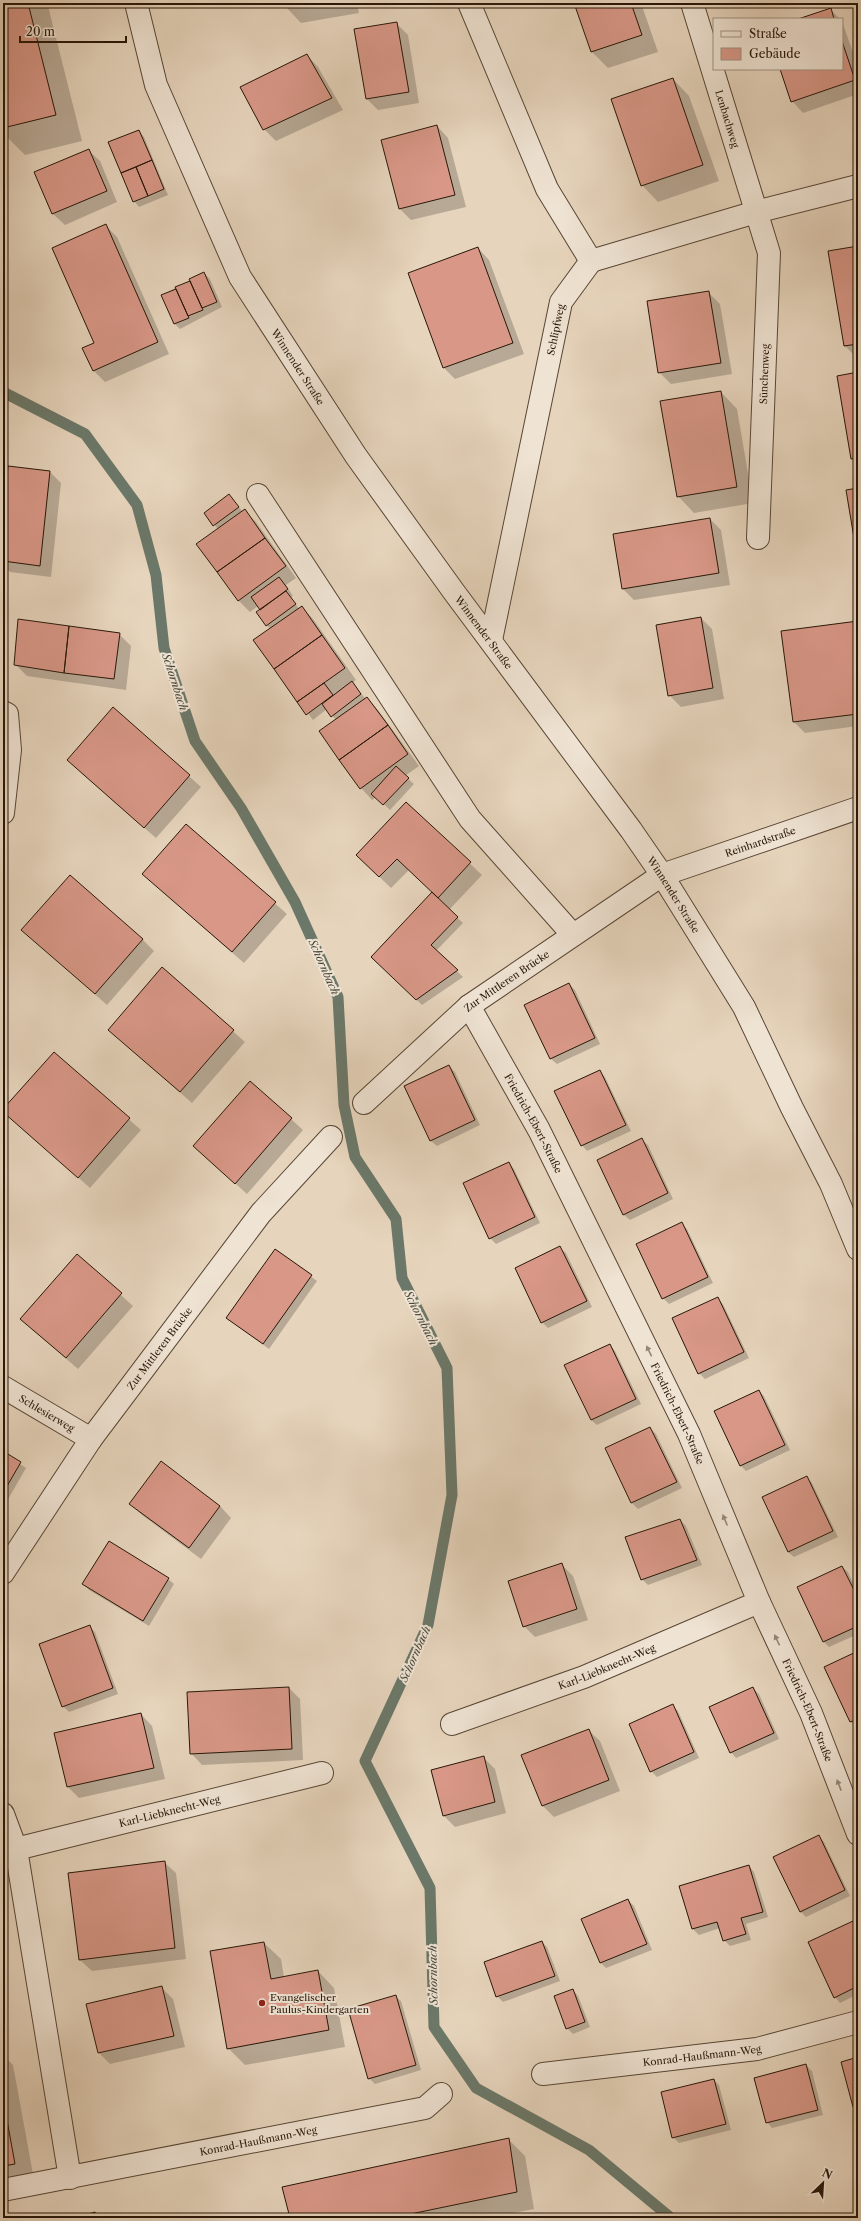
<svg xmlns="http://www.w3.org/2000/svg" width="861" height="2221" font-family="'Libre Caslon Text',serif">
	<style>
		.shadow { fill: #0003 }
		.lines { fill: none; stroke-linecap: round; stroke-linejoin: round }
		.stream { stroke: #6b7869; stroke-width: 11 }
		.building { fill: #d89787; stroke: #281708 }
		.minor-casing { stroke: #584635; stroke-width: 24 }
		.minor { stroke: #efe3d3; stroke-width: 22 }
		.oneway { fill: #958778 }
		.poi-dot { fill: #8f2418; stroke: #efe3d3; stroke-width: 1.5 }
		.labels { text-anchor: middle; stroke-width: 4; stroke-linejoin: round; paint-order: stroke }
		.street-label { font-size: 10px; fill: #281708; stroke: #efe3d3 }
		.poi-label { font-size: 10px; fill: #281708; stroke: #efe3d3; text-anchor: start }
		.water-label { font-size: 11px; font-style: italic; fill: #494839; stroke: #efe3d3 }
	</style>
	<rect width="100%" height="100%" fill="#e6d4bc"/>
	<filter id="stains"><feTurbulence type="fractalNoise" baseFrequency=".005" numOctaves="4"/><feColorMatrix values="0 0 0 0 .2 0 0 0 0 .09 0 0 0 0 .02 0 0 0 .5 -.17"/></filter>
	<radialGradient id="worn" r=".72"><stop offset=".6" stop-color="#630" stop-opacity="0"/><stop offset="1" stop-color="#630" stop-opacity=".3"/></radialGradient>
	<path class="shadow" d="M3 3H44L48 6 82 141 25 155 3 133Z
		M284 3H357L359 13 301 23 285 6Z
		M575 3H641L658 52 608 68 591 51Z
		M830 9 840 19H801Z
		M842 21 858 67V94L803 113 792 101 781 69H842Z
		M396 23 408 35 419 103 378 110 367 99Z
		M307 55 318 67 343 110 276 141 264 129Z
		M673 79 689 96 719 181 658 202 642 185Z
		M437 126 448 138 466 207 411 220 400 209 382 140Z
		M139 131 144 137 168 195 139 207 134 201 110 143Z
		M88 150 100 161 117 202 65 225 53 214 35 173Z
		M105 225 117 237 169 354 105 382 94 371 84 348 95 344Z
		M858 247V359L845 346 829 251Z
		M478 248 489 260 524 354 455 379 444 368Z
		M204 273 210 279 222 307 180 329 175 324 162 295Z
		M708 292 720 304 732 374 671 384 659 372Z
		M858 373V464L852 458Z
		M721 392 737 409 753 503 694 513 678 496Z
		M9 467 50 472 61 483 51 577 10 572 3 565V519Z
		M229 495 243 512 245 511 256 522 296 578 286 585 293 596 291 597 299 609 302 607 313 619 356 680 352 683 366 699 367 698 378 710 419 766 405 776 414 784 390 810 376 797 372 800 361 788 320 731 336 720 327 709 313 720 254 641 271 629 266 625 258 606 250 612 238 600 218 529 205 513Z
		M710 519 721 530 730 585 634 600 623 589Z
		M701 618 712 629 724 699 681 707 669 695Z
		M858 622V726L805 733 794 722Z
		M119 634 131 646 126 690 27 676 15 664Z
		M113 708 201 787 156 838 79 771Z
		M406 803 482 875 449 910 463 923 436 951 463 977 422 1005 372 957 433 892 409 870 391 888 369 867Z
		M186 825 287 914 244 963 143 874Z
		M23 930 142 939 154 951 107 1005Z
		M163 969 245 1042 192 1103 121 1041Z
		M569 984 575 990 600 1044 557 1064 551 1059 525 1005Z
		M54 1053 141 1130 90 1188 3 1111Z
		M449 1066 455 1072 480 1125 437 1146 431 1141 405 1087Z
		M600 1071 605 1077 631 1131 587 1151 582 1145Z
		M250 1082 303 1130 247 1194 194 1146Z
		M642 1140 648 1145 673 1199 630 1220 624 1215Z
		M509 1163 514 1169 540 1223 496 1244 490 1238Z
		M681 1223 687 1229 713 1283 669 1304 663 1298Z
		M560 1248 566 1253 592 1307 548 1328 542 1322Z
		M276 1250 317 1281 269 1349 227 1318Z
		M77 1255 133 1306 78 1369 33 1330Z
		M717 1298 723 1304 749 1358 705 1379 699 1373Z
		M610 1345 615 1351 641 1404 597 1425 591 1420Z
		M759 1391 764 1396 790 1450 746 1471 740 1465Z
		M650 1428 656 1434 682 1488 638 1509 632 1503 607 1449Z
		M3 1453 26 1468 3 1508Z
		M807 1477 812 1483 838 1537 794 1557 788 1552 763 1498Z
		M131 1504 220 1506 231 1518 201 1559 142 1515Z
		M680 1520 686 1526 702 1565 648 1585 642 1579Z
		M561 1564 573 1576 588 1620 535 1637 524 1626Z
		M842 1567 848 1572 858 1594V1634L829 1647 824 1642 798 1588Z
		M168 1579 174 1584 149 1626 89 1590 84 1584Z
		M89 1626 95 1632 118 1694 69 1712 63 1706Z
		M858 1652V1727H856L851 1722 825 1668Z
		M289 1688 300 1699 303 1760 202 1765 191 1753Z
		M753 1688 759 1694 779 1739 736 1758 731 1752Z
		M672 1705 678 1711 699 1758 657 1777 651 1771Z
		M141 1714 152 1726 165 1779 79 1798 68 1787Z
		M588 1730 600 1741 620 1791 554 1817 543 1806Z
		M483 1757 495 1769 506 1813 455 1827 443 1815Z
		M819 1836 824 1842 850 1896 806 1917 800 1911Z
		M164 1862 176 1873 186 1959 92 1971 80 1960Z
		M749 1866 754 1872 768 1917 746 1924 751 1940 730 1946 724 1940 720 1928 699 1935 693 1929 680 1886Z
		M628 1900 634 1906 652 1950 606 1968 600 1962Z
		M853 1922 858 1927V1994L840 2003 835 1997Z
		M542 1942 547 1947 560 1981 503 2002 497 1996Z
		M264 1943 281 1959 284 1977 318 1971 334 1988 345 2047 245 2065 228 2048Z
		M162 1988 173 1999 185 2047 110 2064 99 2053Z
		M573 1990 578 1996 590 2027 573 2034 567 2028Z
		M395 1996 401 2001 421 2070 375 2084 369 2078Z
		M3 2055 13 2065 35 2185 3 2191Z
		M858 2058V2111L853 2106Z
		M806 2065 812 2071 823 2115 772 2128 767 2122Z
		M714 2080 719 2085 731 2130 679 2143 673 2137Z
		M509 2140 525 2156 534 2209 488 2218H291Z"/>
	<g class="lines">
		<path class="stream" d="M3 392 85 434 137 505 156 575 164 648 195 741 241 808 295 902 338 997 344 1105 355 1157 396 1219 402 1278 447 1368 452 1495 428 1625 365 1761 430 1888 434 2027 476 2088 589 2150 671 2218"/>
	</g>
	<path class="building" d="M3 3H28L56 115 3 128Z
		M283 3H306L284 7Z
		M574 3H631L642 35 591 52Z
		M831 8 834 19H798Z
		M397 22 409 92 366 99 354 29Z
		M842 41 855 80 791 102 780 69H842Z
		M307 54 332 98 263 130 240 87Z
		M673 78 703 165 641 186 611 99Z
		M437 125 455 195 399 209 381 140Z
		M139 130 152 160 121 173 108 142Z
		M89 149 107 191 52 214 34 172Z
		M152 160 164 189 148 196 136 167Z
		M136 167 148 196 133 202 121 173Z
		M106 224 158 342 93 371 82 348 94 343 52 248Z
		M858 246V344L844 346 828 251Z
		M478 247 513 343 443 368 408 273Z
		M204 272 217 302 202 308 189 279Z
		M190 281 203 310 188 316 175 287Z
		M176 289 189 318 174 324 161 295Z
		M709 291 721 363 658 373 647 301Z
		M858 372V458L851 459 837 376Z
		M721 391 737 487 677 497 660 401Z
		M8 466 50 471 40 566 3 561V510Z
		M858 488V543L855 544 846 490Z
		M229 494 239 507 213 526 204 513Z
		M245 509 265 538 217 572 196 544Z
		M710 518 719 573 622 589 613 534Z
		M265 538 286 566 238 601 217 572Z
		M279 577 288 589 260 610 251 597Z
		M286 591 296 604 266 626 256 612Z
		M302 606 322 635 274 669 253 640Z
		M701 617 713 688 668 696 656 625Z
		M18 619 69 626 64 673 14 665Z
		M858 621V714L793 722 781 631Z
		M69 626 120 633 114 679 64 673Z
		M322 635 345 668 297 702 274 669Z
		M352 681 361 694 331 717 322 704Z
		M324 683 333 695 306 715 297 702Z
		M367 697 388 725 339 760 319 731Z
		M113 707 190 775 144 828 67 760Z
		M388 725 408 754 360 789 339 760Z
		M396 766 409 778 383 805 371 794Z
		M406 802 471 862 438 898 397 859 379 877 356 855Z
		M186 824 276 902 232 952 142 874Z
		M70 875 143 939 95 994 21 930Z
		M432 892 458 917 431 945 458 970 416 1000 371 957Z
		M162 967 234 1030 180 1092 108 1030Z
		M569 983 595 1038 550 1059 524 1005Z
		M54 1052 130 1118 78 1178 3 1112V1109Z
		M449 1065 475 1120 430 1141 404 1086Z
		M600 1070 626 1125 581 1146 554 1091Z
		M250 1081 292 1118 235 1184 193 1146Z
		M642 1138 668 1193 623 1215 597 1160Z
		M509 1162 535 1217 489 1239 463 1183Z
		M682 1222 708 1277 662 1299 636 1244Z
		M560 1246 587 1301 541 1323 515 1268Z
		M275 1249 312 1275 263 1344 226 1318Z
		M77 1254 122 1293 66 1358 20 1319Z
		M718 1297 744 1352 698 1374 672 1318Z
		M610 1344 636 1399 591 1420 564 1365Z
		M759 1390 785 1445 740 1466 714 1411Z
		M650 1427 677 1482 631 1503 605 1448Z
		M3 1451 21 1462 3 1493Z
		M161 1461 220 1506 189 1548 129 1504Z
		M807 1476 833 1531 788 1552 762 1497Z
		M680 1519 697 1560 641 1580 625 1537Z
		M109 1541 169 1578 143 1621 82 1584Z
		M562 1563 577 1609 523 1627 508 1581Z
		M842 1566 858 1598V1626L823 1642 797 1587Z
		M90 1625 113 1688 62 1707 39 1644Z
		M858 1651V1719L850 1722 824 1667Z
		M289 1687 292 1749 190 1754 187 1692Z
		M753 1687 774 1733 730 1753 709 1707Z
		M673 1704 694 1752 650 1772 629 1724Z
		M141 1713 154 1768 67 1787 54 1733Z
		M589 1729 609 1780 542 1806 521 1755Z
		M484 1756 495 1802 443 1816 431 1770Z
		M819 1835 845 1890 800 1912 773 1857Z
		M165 1861 175 1948 79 1960 68 1873Z
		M749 1865 763 1912 741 1918 746 1934 723 1941 717 1922 692 1929 679 1886Z
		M628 1899 647 1944 600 1963 581 1919Z
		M853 1921 858 1930V1986L834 1998 808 1942Z
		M542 1941 555 1976 496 1997 484 1962Z
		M264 1942 271 1979 318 1970 329 2030 227 2049 210 1951Z
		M162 1986 174 2036 98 2053 86 2004Z
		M573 1989 585 2022 566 2029 554 1996Z
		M396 1995 416 2065 368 2079 348 2009Z
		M858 2057V2105L853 2107 841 2062Z
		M806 2064 818 2110 766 2123 754 2078Z
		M714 2079 726 2124 672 2138 661 2092Z
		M3 2098 15 2164 3 2166Z
		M509 2138 517 2192 391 2218H290L282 2187Z
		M95 2212 97 2218H75Z"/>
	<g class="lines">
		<g class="minor-casing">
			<g id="minor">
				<path id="s1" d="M136 3 156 85 240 277 356 456 454 592 631 830 662 875 744 1007 792 1108 831 1184 858 1249"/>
				<path d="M469 3 547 189 591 261"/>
				<path id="s2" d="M692 3 769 253 758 538"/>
				<path d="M591 261 756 212 858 186"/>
				<path d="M258 495 470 819 573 935"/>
				<path id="s3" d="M491 640 561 302 591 261"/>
				<path d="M3 712 7 714 10 750 3 813"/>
				<path id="s4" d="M469 1006 539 1130 689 1434 759 1602 811 1713 858 1834"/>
				<path id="s5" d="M364 1103 469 1006 662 875 858 808"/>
				<path id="s6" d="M3 1387 91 1439"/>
				<path id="s7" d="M3 1573 91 1439 261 1213 331 1137"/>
				<path id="s8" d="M452 1724 584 1677 759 1602"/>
				<path d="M3 1814 16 1849 70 2178"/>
				<path id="s9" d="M16 1849 322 1773"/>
				<path id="s10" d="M543 2074 757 2049 858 2022"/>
				<path id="s11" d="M3 2190 425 2108 441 2094"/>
			</g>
		</g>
		<use href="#minor" class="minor"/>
	</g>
	<defs><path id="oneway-solid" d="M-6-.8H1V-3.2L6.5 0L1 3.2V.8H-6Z"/></defs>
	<g class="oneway">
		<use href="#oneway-solid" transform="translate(649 1351) rotate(-116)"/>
		<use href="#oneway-solid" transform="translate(725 1520) rotate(-113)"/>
		<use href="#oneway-solid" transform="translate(777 1640) rotate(-115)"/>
		<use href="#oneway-solid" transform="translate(839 1785) rotate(-111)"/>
	</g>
	<circle class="poi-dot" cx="262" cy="2003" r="4"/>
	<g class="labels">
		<g class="street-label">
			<text dy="4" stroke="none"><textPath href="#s2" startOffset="121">Lenbachweg</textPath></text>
			<text dy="4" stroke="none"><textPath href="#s3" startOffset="317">Schlipfweg</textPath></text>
			<text dy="4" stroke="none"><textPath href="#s1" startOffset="401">Winnender Straße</textPath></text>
			<text transform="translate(764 374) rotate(-88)" y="4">Sünchenweg</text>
			<text dy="4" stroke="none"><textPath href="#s1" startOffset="725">Winnender Straße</textPath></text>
			<text dy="4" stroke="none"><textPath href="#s5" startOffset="480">Reinhardstraße</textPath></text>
			<text dy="4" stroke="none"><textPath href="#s1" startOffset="1049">Winnender Straße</textPath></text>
			<text dy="4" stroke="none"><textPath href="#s5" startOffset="188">Zur Mittleren Brücke</textPath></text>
			<text dy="4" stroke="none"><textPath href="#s4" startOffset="134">Friedrich-Ebert-Straße</textPath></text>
			<text dy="4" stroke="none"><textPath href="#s7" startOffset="274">Zur Mittleren Brücke</textPath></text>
			<text dy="4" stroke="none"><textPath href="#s6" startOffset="51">Schlesierweg</textPath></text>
			<text dy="4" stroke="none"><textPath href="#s4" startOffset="458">Friedrich-Ebert-Straße</textPath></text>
			<text dy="4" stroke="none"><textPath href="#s8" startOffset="165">Karl-Liebknecht-Weg</textPath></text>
			<text dy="4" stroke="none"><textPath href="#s4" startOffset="782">Friedrich-Ebert-Straße</textPath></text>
			<text dy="4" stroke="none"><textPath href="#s9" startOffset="158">Karl-Liebknecht-Weg</textPath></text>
			<text dy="4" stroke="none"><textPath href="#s10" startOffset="160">Konrad-Haußmann-Weg</textPath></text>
			<text dy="4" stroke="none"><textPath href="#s11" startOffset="260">Konrad-Haußmann-Weg</textPath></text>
		</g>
		<g class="poi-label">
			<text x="270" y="2001">Evangelischer<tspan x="270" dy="12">Paulus-Kindergarten</tspan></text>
		</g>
		<g class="water-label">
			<text transform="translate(175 682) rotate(72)" y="4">Schornbach</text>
			<text transform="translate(324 967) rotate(66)" y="4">Schornbach</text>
			<text transform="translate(421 1318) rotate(63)" y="4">Schornbach</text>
			<text transform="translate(415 1654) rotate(-66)" y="4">Schornbach</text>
			<text transform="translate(433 1975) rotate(-91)" y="4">Schornbach</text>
		</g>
	</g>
	<rect width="861" height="2221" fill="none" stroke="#e6d4bc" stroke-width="16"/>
	<rect x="4" y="4" width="853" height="2213" fill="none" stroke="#281708" stroke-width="2"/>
	<rect x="8" y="8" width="845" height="2205" fill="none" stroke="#281708"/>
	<rect x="713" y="18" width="130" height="52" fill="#efe3d3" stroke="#9f9182"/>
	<rect x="721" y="31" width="20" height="6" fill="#efe3d3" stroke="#9f9182"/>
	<text x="749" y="38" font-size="12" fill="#281708">Straße</text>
	<rect x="721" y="48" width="20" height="12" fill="#d89787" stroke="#9f9182"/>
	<text x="749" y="58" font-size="12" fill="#281708">Gebäude</text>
	<g transform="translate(823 2183) rotate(25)" stroke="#efe3d3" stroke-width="3" paint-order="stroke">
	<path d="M0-3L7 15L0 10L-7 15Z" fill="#281708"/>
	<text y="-6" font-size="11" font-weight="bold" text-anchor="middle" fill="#281708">N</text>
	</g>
	<path d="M20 36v6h106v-6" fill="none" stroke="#281708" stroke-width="2"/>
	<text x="26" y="36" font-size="12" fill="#281708" stroke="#efe3d3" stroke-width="3" paint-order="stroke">20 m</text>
	<rect width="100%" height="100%" filter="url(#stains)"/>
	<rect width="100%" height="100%" fill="url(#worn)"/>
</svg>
